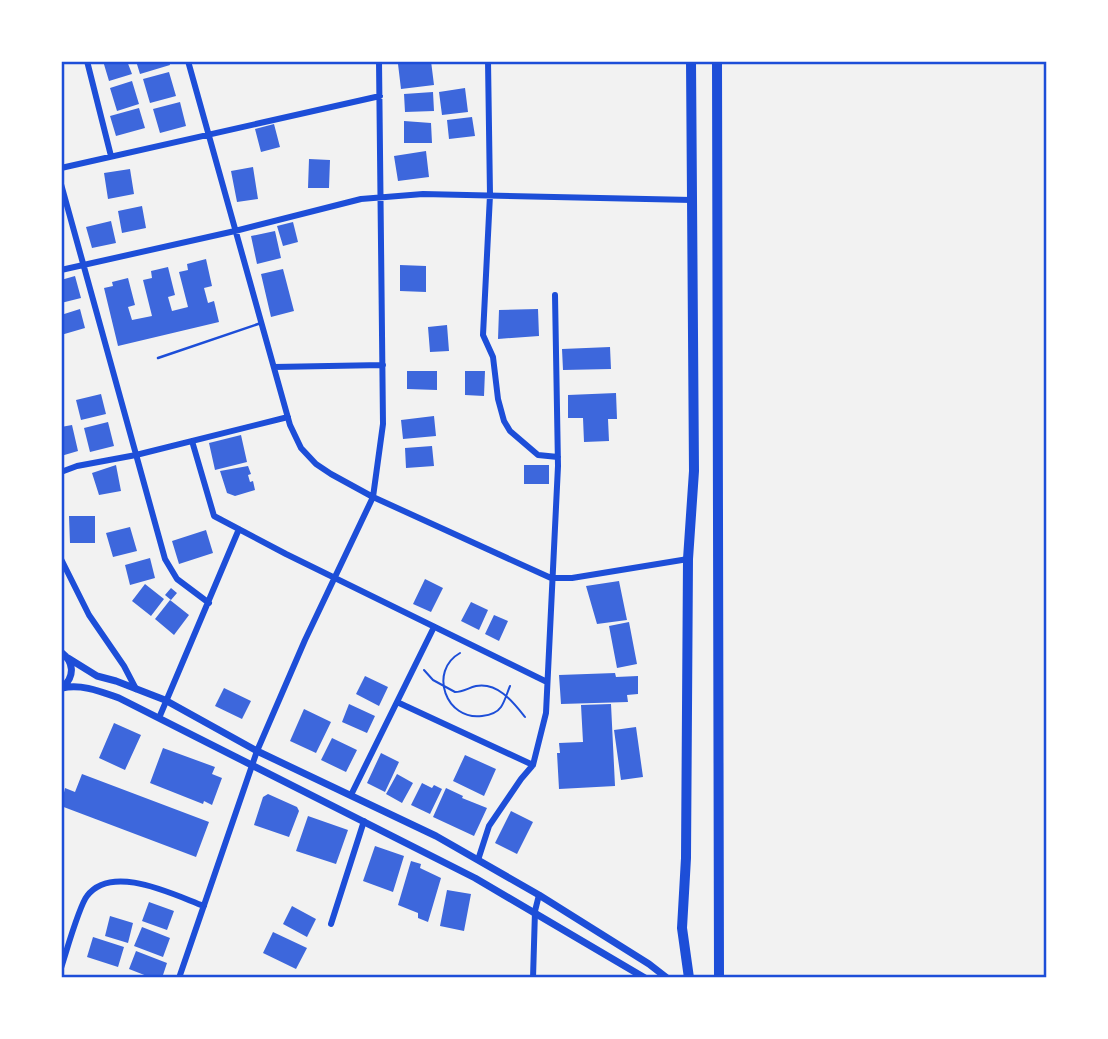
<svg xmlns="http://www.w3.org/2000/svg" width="1108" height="1039" font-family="Quicksand,sans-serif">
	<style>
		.building { fill: #3d67dc }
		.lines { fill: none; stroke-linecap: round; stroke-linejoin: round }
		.path { stroke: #1d4ed8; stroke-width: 2 }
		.service { stroke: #1d4ed8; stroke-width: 2.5 }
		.minor { stroke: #1d4ed8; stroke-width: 6 }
		.tertiary { stroke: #1d4ed8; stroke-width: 7 }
		.trunk { stroke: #1d4ed8; stroke-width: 10 }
		.neatline { fill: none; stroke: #1d4ed8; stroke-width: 2.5 }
	</style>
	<rect width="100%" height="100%" fill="#f2f2f2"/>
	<path class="building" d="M103 61H127L132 74 109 81Z
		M136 61H169L170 65 140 74Z
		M418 61H431L434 85 401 89 398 64Z
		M169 72 176 96 150 103 143 79Z
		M132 81 139 104 117 111 110 88Z
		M465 88 468 112 442 115 439 92Z
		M433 92 434 111 405 112 404 94Z
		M180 102 186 126 160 133 153 109Z
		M139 108 145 128 116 136 110 116Z
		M472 117 475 136 449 139 447 120Z
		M404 121 431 123 432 143H404Z
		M274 124 280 147 261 152 255 129Z
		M426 151 429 177 398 181 394 156Z
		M309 159 330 160 329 188H308Z
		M253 167 258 199 237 202 231 171Z
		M130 169 134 194 108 199 104 173Z
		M142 206 146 228 122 233 118 211Z
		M111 221 116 243 92 248 86 227Z
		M293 222 298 242 283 246 277 226Z
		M275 231 281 258 257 264 251 236Z
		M206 259 212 286 204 288 208 303 214 301 219 322 118 346 104 288 113 286 112 282 128 278 135 305 128 307 132 320 152 316 143 280 152 278 151 271 168 267 175 295 168 297 172 311 188 307 179 272 188 270 187 264Z
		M400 265 426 266V292L400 291Z
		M283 269 294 311 271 317 261 274Z
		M75 276 81 298 61 303V280Z
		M80 309 85 328 61 335V315Z
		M538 309 539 336 498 339 499 310Z
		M447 325 449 351 430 352 428 327Z
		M610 347 611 369 563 370 562 349Z
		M407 371H437V390L407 389Z
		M465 371H485L484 396 465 395Z
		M616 393 617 419H608L609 441 584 442 583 418H568V395Z
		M101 394 106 414 81 420 76 400Z
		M434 416 436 436 403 439 401 420Z
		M108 422 114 446 90 452 84 428Z
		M72 425 78 451 61 456V427Z
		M241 435 247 462 215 470 209 443Z
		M432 446 434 466 406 468 405 448Z
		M116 465 121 491 99 495 92 473Z
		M524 465H549V484H524Z
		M248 466 251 474 248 475 250 482 253 481 255 490 235 496 227 493 220 471Z
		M69 516H95V543H70Z
		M130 527 137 551 113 557 106 533Z
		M206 530 213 553 179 564 172 541Z
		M150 558 155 578 130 585 125 565Z
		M425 579 443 588 431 612 413 604Z
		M619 581 627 620 597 624 586 586Z
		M145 584 164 599 151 616 132 601Z
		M171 588 177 593 171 600 165 595Z
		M170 600 189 615 174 635 155 619Z
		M471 602 488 610 479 630 461 621Z
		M494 615 508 621 499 641 485 634Z
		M629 622 637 664 617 668 609 626Z
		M615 673 616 677 638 676V694L627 695 628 702 561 704 559 675Z
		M365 676 388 687 379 706 356 694Z
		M224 688 251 701 242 719 215 706Z
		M349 704 375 716 367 733 342 722Z
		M611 704 615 786 559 789 557 753H560L559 743 583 742 581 705Z
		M304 709 331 722 316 753 290 741Z
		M114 723 141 735 125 770 99 758Z
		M636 727 643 777 621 780 614 730Z
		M332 738 357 750 346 772 321 760Z
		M163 748 215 767 212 774 222 778 212 805 204 801 203 804 150 783Z
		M381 753 399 762 385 792 367 783Z
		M465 755 496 769 484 796 453 781Z
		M82 774 209 822 196 857 61 806 65 788 75 792Z
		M397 774 413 783 402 803 386 794Z
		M422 783 432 788 434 785 442 789 430 814 411 805Z
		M446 788 463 796 462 798 487 808 474 836 433 817Z
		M268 794 297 807 299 811 289 837 254 825 263 797Z
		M511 811 533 822 517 854 495 843Z
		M308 816 348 830 336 864 296 851Z
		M375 846 404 856 393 892 363 881Z
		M411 861 421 864 420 868 441 878 428 922 418 918V913L398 905Z
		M447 890 471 894 464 931 440 926Z
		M149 902 174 911 167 930 142 921Z
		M292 906 316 919 307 937 283 924Z
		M110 916 133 923 128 943 105 936Z
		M142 927 170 938 163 957 134 946Z
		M273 932 307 948 296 969 263 953Z
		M93 937 124 947 118 967 87 957Z
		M136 951 167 963 162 978H152L129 969Z"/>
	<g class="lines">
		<path class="path" d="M460 653C428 671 446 721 482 716 490 715 497 713 501 707 505 701 507 693 510 686
			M424 670 433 680 455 692C463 692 468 688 476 686 498 682 513 702 525 717"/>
		<path class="service" d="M158 358 261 323"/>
		<path class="minor" d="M87 61 111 156
			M188 61 290 425 301 448 316 464 331 474 373 497 551 578H572L688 559
			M488 61 490 195 483 335 493 357 498 399 504 421 510 431 538 455 558 457
			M61 168 380 96
			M61 184 165 559 177 579 209 603
			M61 270 235 231 361 199 423 194 692 200
			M274 367 383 365
			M192 441 214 516 286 554 547 682
			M61 472 77 466 136 455 288 417
			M61 559 89 615 124 666 136 689
			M397 702 533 765
			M159 718 239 529
			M351 795 434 627
			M478 860 489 826 521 779 533 765 546 713 558 466 555 295
			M331 924 364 821
			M61 968C66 953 79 906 87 896 112 863 174 895 204 906
			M179 978 257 751 305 640 373 497 383 424 379 61
			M533 978 535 911 539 895"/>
		<path class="tertiary" d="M61 652C74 662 75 676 63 687
			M68 658 97 676 116 681 165 700 257 751 436 836 539 895 649 964 667 978
			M62 688C82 684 99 691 119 698L475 878 645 978"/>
		<path class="trunk" d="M717 61 719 978
			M689 978 682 928 686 858 688 559 694 471 691 61"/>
	</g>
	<rect width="1108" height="1039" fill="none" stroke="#ffffff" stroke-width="126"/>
	<rect x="63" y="63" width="982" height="913" class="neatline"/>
</svg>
